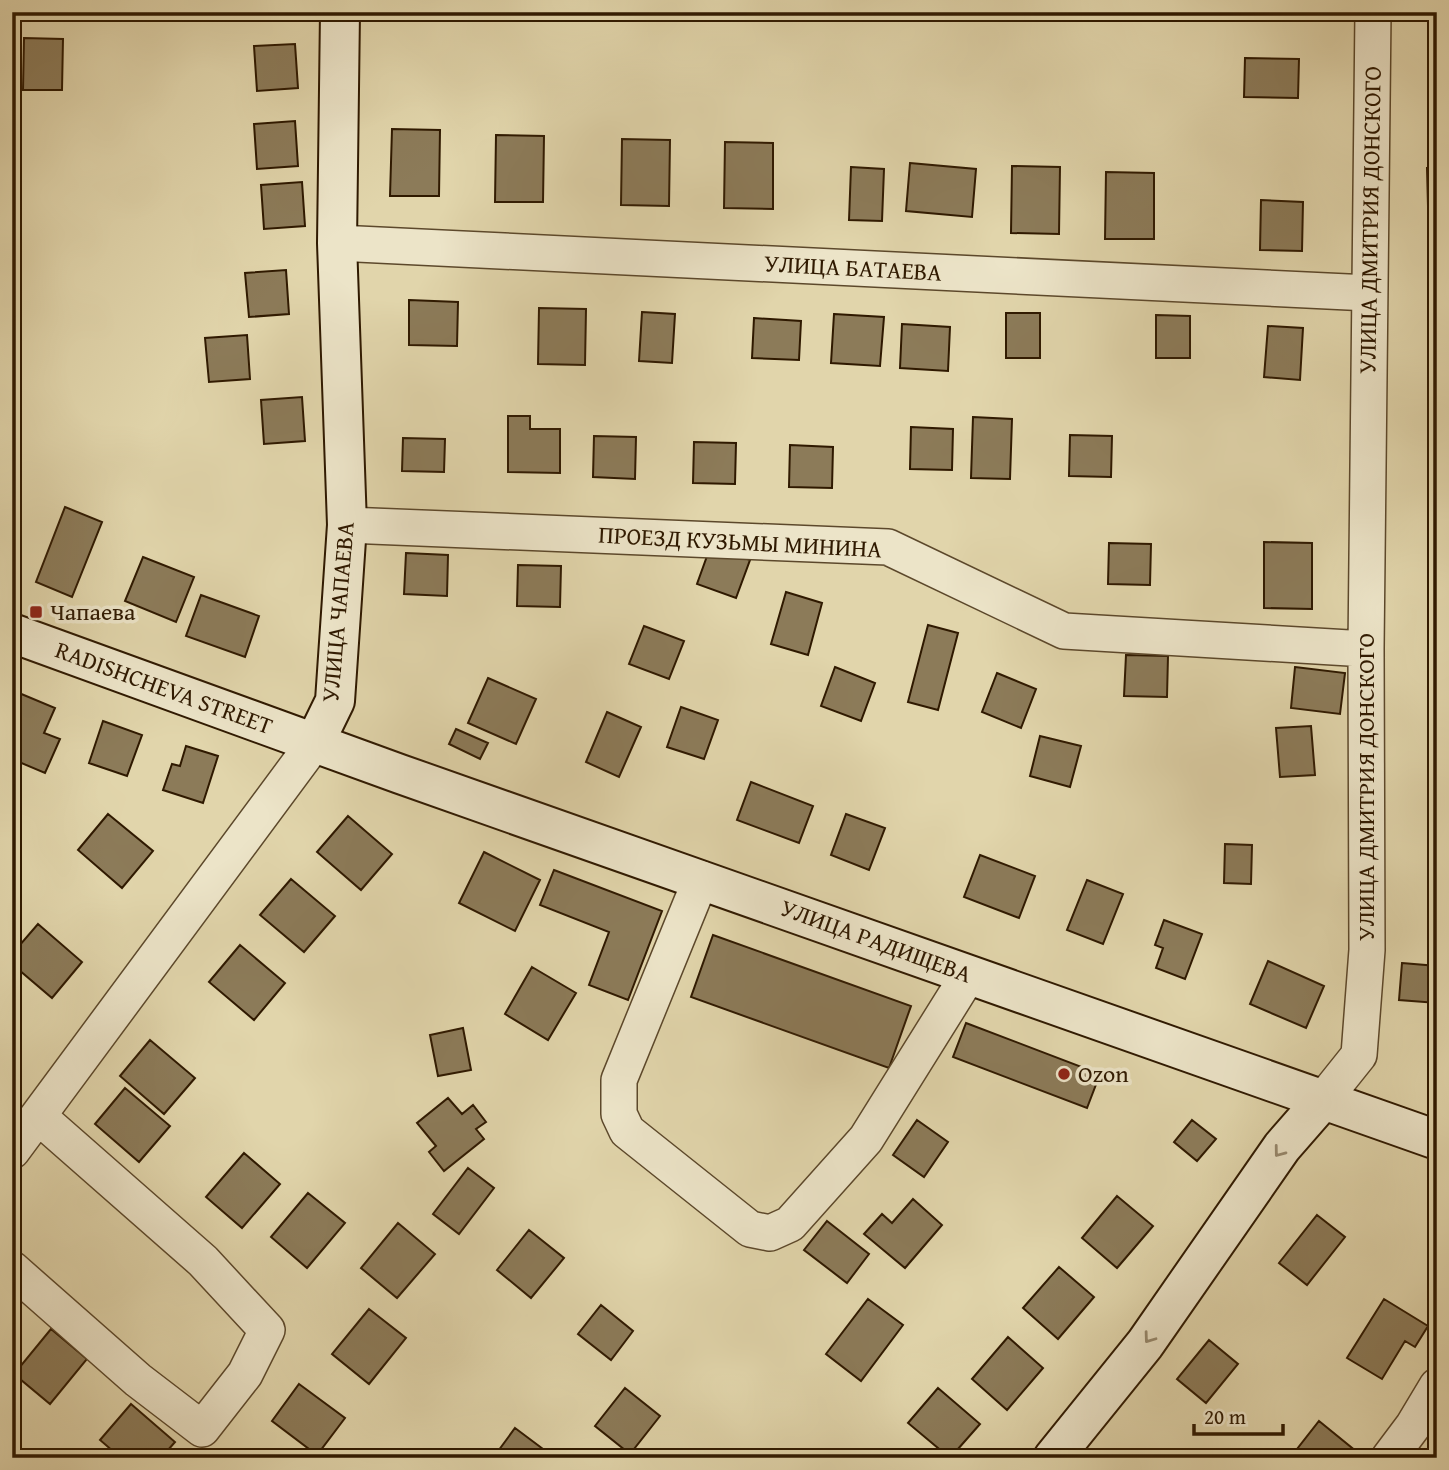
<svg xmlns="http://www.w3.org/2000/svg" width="1449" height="1470" font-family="'Gentium Book Plus',serif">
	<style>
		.building { fill: #8c7b59; stroke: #2f1900; stroke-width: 2 }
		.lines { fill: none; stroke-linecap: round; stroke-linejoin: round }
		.street-casing { stroke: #5c482b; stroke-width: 38 }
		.secondary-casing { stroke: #2f1900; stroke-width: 42 }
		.street { stroke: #ece4c8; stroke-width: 35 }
		.secondary { stroke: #ece4c8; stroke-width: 38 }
		.oneway { stroke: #97896e }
		.poi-dot { fill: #8f2418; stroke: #ece4c8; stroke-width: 2.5 }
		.labels { text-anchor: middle; stroke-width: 7; stroke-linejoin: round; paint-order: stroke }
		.street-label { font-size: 24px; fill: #2f1900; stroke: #ece4c8 }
		.poi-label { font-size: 24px; fill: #2f1900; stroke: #ece4c8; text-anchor: start }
	</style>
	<rect width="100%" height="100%" fill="#e1d5ab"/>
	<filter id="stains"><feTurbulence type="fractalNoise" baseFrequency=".00286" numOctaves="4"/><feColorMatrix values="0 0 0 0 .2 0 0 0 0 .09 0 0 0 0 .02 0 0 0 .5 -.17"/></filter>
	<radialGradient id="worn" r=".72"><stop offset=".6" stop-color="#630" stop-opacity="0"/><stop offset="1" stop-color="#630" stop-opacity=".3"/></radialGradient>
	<path class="building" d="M24 38 63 39 62 90H23Z
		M295 44 298 88 257 91 254 46Z
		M1245 58 1299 59 1298 98 1244 97Z
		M295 121 298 166 257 169 254 124Z
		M392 129 440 130 439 196H390Z
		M496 135 544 136 543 202H495Z
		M622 139 670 140 669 206 621 205Z
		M725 142 773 143V209L724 208Z
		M910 163 976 169 972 217 906 211Z
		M1012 166 1060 167 1059 234 1011 233Z
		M851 167 884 169 882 221 849 220Z
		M1427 168H1437V205L1428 206Z
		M1106 172 1154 173V239H1105Z
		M302 182 305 226 264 229 261 185Z
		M1261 200 1303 202 1302 251 1260 250Z
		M1430 249H1437V299H1433Z
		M286 270 289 314 249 317 245 273Z
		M409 300 458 302 457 346 409 345Z
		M539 308 586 309 585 365 538 364Z
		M642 312 675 314 672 363 639 361Z
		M1006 313H1040V358H1006Z
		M834 314 884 317 880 366 831 363Z
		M1156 315 1190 316V358H1156Z
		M754 318 801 321 799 360 752 358Z
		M902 324 950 327 948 371 900 368Z
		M1268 326 1303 328 1300 380 1264 377Z
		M247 335 250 379 209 382 205 338Z
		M302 397 305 441 264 444 261 400Z
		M508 416H530V429H560V473L508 472Z
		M973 417 1012 419 1010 479 971 478Z
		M911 427 953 429 952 470 910 469Z
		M1070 435 1112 436 1111 477 1069 476Z
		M594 436 636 437 635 479 593 477Z
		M403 438 445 439 444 472 402 471Z
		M694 442 736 443 735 484 693 483Z
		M790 445 833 447 832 488 789 487Z
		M65 507 102 522 72 597 36 582Z
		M1264 542 1312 543V609L1264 608Z
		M1109 543 1151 544 1150 585 1108 584Z
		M711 545 750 560 736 598 697 584Z
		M406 553 448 555 447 596 404 594Z
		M143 557 194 577 176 622 125 601Z
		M518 565 561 566 560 607 517 606Z
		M786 592 822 603 808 655 771 644Z
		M201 595 259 616 245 657 186 636Z
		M928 625 958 633 938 710 908 702Z
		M644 626 684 641 669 679 629 664Z
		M1126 655 1168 656 1167 697 1124 696Z
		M835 667 875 683 861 721 821 706Z
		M1295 667 1345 673 1340 714 1291 708Z
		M997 673 1036 689 1021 728 982 712Z
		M488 678 536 699 516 744 468 723Z
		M19 693 55 708 44 733 60 739 45 773 12 759V707Z
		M681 707 718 720 704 759 667 747Z
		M607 712 641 727 619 777 586 762Z
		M103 721 142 735 127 776 89 763Z
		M1311 726 1315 775 1280 777 1276 728Z
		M456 729 488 743 480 759 449 744Z
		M1040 736 1081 746 1070 787 1030 776Z
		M186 746 218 756 203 803 163 790 172 764 180 766Z
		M751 782 813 806 799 843 737 820Z
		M108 814 153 851 122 888 78 850Z
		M846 814 885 828 869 870 831 855Z
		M348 816 392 854 361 890 317 852Z
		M1225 844 1252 845 1251 884 1224 883Z
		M484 852 540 880 515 931 459 903Z
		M980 855 1035 876 1019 918 964 897Z
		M554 870 662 911 628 1000 589 985 609 932 540 905Z
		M291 879 335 916 304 952 260 915Z
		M1087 880 1123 894 1103 944 1067 930Z
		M1164 920 1202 934 1185 979 1156 968 1163 948 1155 945Z
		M38 924 82 962 52 998 12 964V954Z
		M713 935 911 1006 889 1068 691 997Z
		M240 945 285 983 254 1020 209 982Z
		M1268 961 1324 986 1306 1028 1250 1004Z
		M1402 963 1437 966V1003L1399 1000Z
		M532 967 576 993 548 1040 505 1014Z
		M966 1023 1100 1074 1087 1108 953 1057Z
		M463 1028 471 1070 438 1076 430 1035Z
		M150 1040 195 1078 164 1114 120 1076Z
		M125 1088 170 1126 139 1162 95 1124Z
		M448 1098 462 1114 473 1105 486 1122 476 1129 484 1139 444 1171 429 1152 436 1146 417 1123Z
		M917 1120 948 1142 924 1177 893 1155Z
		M1192 1120 1216 1139 1197 1161 1174 1142Z
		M244 1153 280 1184 242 1228 206 1197Z
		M468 1168 494 1188 459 1234 433 1214Z
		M308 1193 345 1223 307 1268 271 1237Z
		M1117 1196 1153 1226 1117 1268 1082 1238Z
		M913 1199 942 1225 905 1268 864 1234 882 1214 892 1223Z
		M1317 1215 1345 1237 1307 1285 1279 1263Z
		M827 1221 869 1254 847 1283 804 1250Z
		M398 1223 435 1254 397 1298 361 1268Z
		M529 1230 564 1258 531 1298 497 1270Z
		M1059 1267 1094 1297 1058 1339 1023 1308Z
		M868 1299 903 1325 861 1381 826 1354Z
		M1384 1299 1428 1326 1415 1347 1405 1341 1382 1379 1347 1358Z
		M601 1305 633 1331 611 1360 578 1334Z
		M369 1309 406 1338 369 1384 332 1354Z
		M51 1329 87 1359 50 1404 14 1374Z
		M1008 1337 1043 1368 1007 1410 972 1379Z
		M1209 1340 1238 1364 1206 1403 1177 1379Z
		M299 1384 345 1418 317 1455 272 1421Z
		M625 1388 660 1416 630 1454 595 1426Z
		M938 1388 980 1424 950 1458 908 1423Z
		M131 1404 175 1442 161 1458H121L100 1440Z
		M1319 1421 1357 1452 1352 1458H1290Z
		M515 1428 555 1458H493Z"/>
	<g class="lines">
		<g class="street-casing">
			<path id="street" d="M337 243 1369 293
				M347 525 888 547 1064 631 1366 649
				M701 879 619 1080V1114L627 1131 750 1229 770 1233 790 1224 866 1139 969 974
				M1323 1100 1359 1055 1367 950 1366 649 1373 12
				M12 1151 315 742
				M12 1269 138 1380 202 1429 245 1374 267 1330 203 1261 38 1116
				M1389 1458 1413 1426 1437 1386"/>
		</g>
		<g class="secondary-casing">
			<path id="secondary" d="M12 633 400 774 1437 1140
				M315 742 335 701 347 525 337 243 340 12
				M1053 1458 1145 1344 1282 1147 1323 1100"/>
		</g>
		<use href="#street" class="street"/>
		<use href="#secondary" class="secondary"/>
	</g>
	<defs><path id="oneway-chevron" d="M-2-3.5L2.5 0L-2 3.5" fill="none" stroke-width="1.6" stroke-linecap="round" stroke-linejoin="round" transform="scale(1.75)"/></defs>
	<g class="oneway">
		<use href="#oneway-chevron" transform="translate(1279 1152) rotate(127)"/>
		<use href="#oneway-chevron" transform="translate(1149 1338) rotate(126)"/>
	</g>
	<g class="poi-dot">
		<rect x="29" y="605" width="14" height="14" rx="3.5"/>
		<circle cx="1064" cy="1074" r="7"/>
	</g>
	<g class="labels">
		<g class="street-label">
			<text transform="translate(1370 220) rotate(-89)" y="8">УЛИЦА ДМИТРИЯ ДОНСКОГО</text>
			<text transform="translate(853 268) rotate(3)" y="8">УЛИЦА БАТАЕВА</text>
			<text transform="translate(740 542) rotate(3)" y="8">ПРОЕЗД КУЗЬМЫ МИНИНА</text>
			<text transform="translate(338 612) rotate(-85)" y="8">УЛИЦА ЧАПАЕВА</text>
			<text transform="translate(164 688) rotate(20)" y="8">RADISHCHEVA STREET</text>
			<text transform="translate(1366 787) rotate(-90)" y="8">УЛИЦА ДМИТРИЯ ДОНСКОГО</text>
			<text transform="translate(876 941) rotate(20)" y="8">УЛИЦА РАДИЩЕВА</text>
		</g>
		<g class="poi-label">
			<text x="50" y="620">Чапаева</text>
			<text x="1078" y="1082">Ozon</text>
		</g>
	</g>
	<rect width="1449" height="1470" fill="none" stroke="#e1d5ab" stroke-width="42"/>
	<rect x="14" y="14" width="1421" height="1442" fill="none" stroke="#2f1900" stroke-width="3.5"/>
	<rect x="21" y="21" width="1407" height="1428" fill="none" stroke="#2f1900" stroke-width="2"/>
	<path d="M1194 1424v10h89v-10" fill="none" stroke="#2f1900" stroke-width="3.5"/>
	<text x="1204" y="1424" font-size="21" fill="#2f1900" stroke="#ece4c8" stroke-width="5" paint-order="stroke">20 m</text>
	<rect width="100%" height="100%" filter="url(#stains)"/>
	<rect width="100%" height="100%" fill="url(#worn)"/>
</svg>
